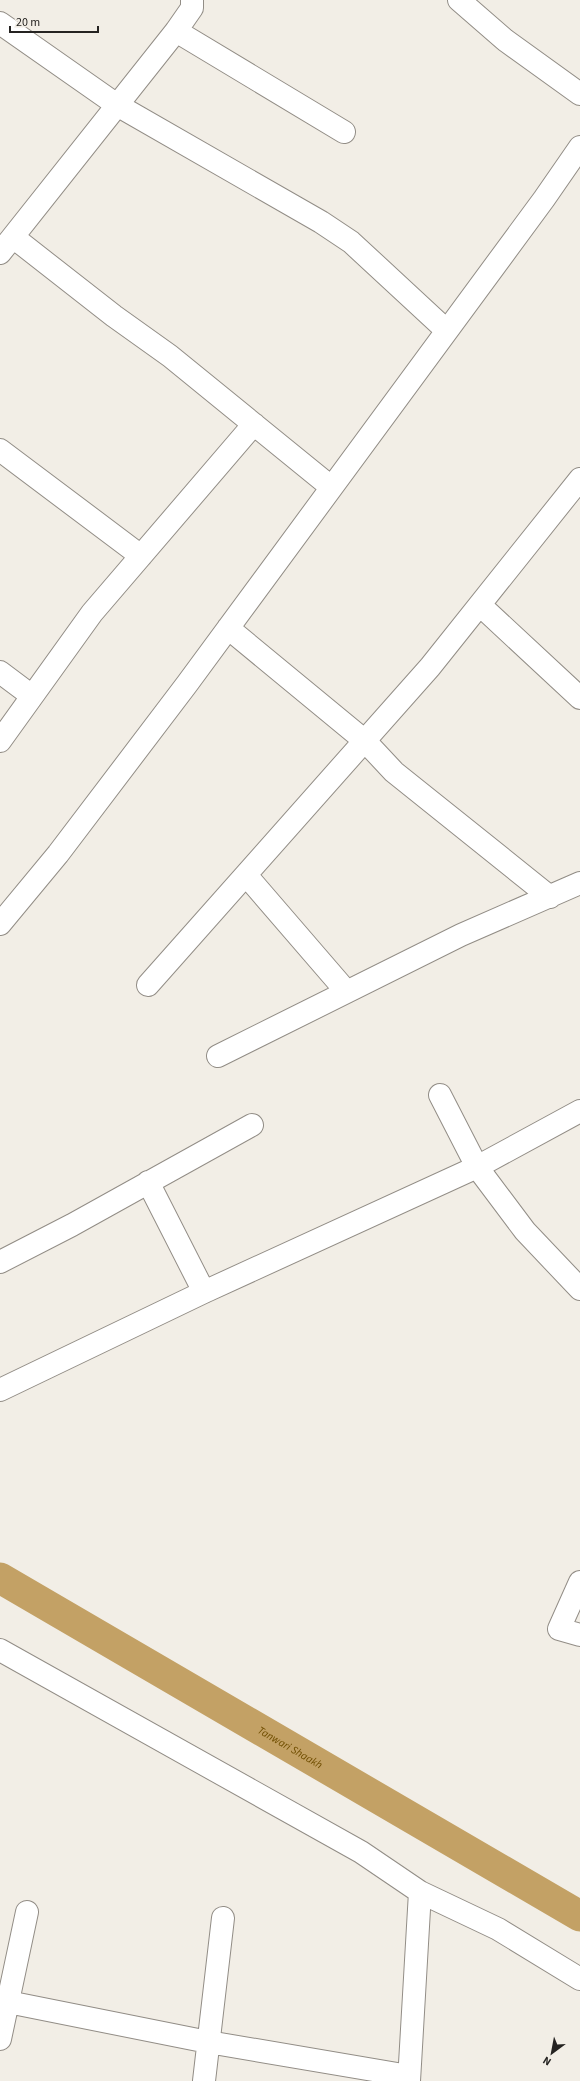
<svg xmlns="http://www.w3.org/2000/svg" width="580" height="2081" font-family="'Source Sans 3',sans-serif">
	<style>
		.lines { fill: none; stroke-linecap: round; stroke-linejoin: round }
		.canal { stroke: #c3a165; stroke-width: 31 }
		.street-casing { stroke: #928d86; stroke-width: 24 }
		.street { stroke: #fff; stroke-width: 22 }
		.labels { text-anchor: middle; stroke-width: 3; stroke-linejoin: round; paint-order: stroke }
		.water-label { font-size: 11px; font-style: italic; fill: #704e00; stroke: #f2eee6 }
	</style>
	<rect width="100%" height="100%" fill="#f2eee6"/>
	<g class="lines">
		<path class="canal" id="s1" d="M0 1578 580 1916"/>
		<g class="street-casing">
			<path id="street" d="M459 0 505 40 580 94
				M0 23 117 105 321 222 351 242 446 330
				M176 31 344 132
				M13 237 114 316 170 356 331 487
				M0 253 176 31 192 8V0
				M0 450 141 556
				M480 605 580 698
				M228 628 365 741 394 772 550 897
				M0 672 32 696
				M0 741 92 613 254 424
				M246 875 346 991
				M0 924 58 854 187 684 544 199 580 147
				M148 985 430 667 580 479
				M218 1056 461 935 580 883
				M440 1095 477 1167 525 1231 580 1289
				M148 1182 204 1292
				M0 1262 72 1225 252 1125
				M0 1390 204 1292 477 1167 580 1111
				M580 1582 559 1629 580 1635
				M0 1650 361 1852 420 1892 498 1929 580 1979
				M8 2002 208 2042 409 2076
				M0 2039 27 1912
				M204 2081 223 1918
				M409 2081 420 1892"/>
		</g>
		<use href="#street" class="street"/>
	</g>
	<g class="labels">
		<g class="water-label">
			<text dy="4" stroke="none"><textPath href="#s1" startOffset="336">Tanwari Shaakh</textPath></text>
		</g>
	</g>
	<g transform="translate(552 2053) rotate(212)" stroke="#f2eee6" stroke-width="3" paint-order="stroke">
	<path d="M0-3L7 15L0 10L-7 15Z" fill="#252321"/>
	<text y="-6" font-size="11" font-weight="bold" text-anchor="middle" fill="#252321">N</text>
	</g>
	<path d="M10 26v6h88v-6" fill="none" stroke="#252321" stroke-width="2"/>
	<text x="16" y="26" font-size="12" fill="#252321" stroke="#f2eee6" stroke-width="3" paint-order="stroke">20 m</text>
</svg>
